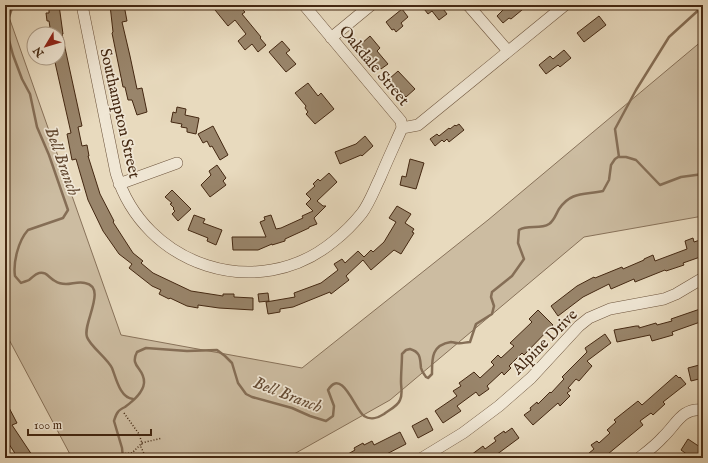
<svg xmlns="http://www.w3.org/2000/svg" width="708" height="463" font-family="'IM FELL English',serif">
	<style>
		.green { fill: #ccbca1; stroke: #88725a }
		.lines { fill: none; stroke-linecap: round; stroke-linejoin: round }
		.stream { stroke: #856e56; stroke-width: 2.5 }
		.building { fill: #99856b; stroke: #442812 }
		.minor-casing { stroke: #6d543d; stroke-width: 12 }
		.path { stroke: #442812; stroke-width: 1.5; stroke-dasharray: 1 2; stroke-linecap: butt }
		.minor { stroke: #f0e7d5; stroke-width: 11 }
		.labels { text-anchor: middle; stroke-width: 3.5; stroke-linejoin: round; paint-order: stroke }
		.street-label { font-size: 16px; fill: #442812; stroke: #f0e7d5 }
		.water-label { font-size: 17px; font-style: italic; fill: #644b34; stroke: #f0e7d5 }
	</style>
	<rect width="100%" height="100%" fill="#e8dabe"/>
	<filter id="stains"><feTurbulence type="fractalNoise" baseFrequency=".005" numOctaves="4"/><feColorMatrix values="0 0 0 0 .2 0 0 0 0 .09 0 0 0 0 .02 0 0 0 .5 -.17"/></filter>
	<radialGradient id="worn" r=".72"><stop offset=".6" stop-color="#630" stop-opacity="0"/><stop offset="1" stop-color="#630" stop-opacity=".3"/></radialGradient>
	<path class="green" d="M5 5H11L9 17 121 335 302 368 488 220 703 40V216L584 237 390 400 287 458H72L5 332Z"/>
	<g class="lines">
		<path class="stream" d="M13 5 9 17 8 25 9 40 13 55 22 79 30 94 37 127 49 155 68 210 63 218 28 230C18 241 13 263 15 276L21 283C23 282 27 281 29 280 33 277 35 274 39 273 46 271 49 278 55 281 58 283 62 284 66 284 72 284 79 281 85 283 108 287 82 324 87 337 90 346 107 358 112 368 116 378 120 398 133 399
			M619 157 615 129 636 90 669 37 703 6
			M123 458 122 448 114 421C115 418 116 414 118 412 119 410 123 408 125 407 133 401 143 393 144 383 145 368 129 367 137 352L146 348 187 351 217 350 225 356 232 363 238 383 246 394 252 397 292 408 310 416 326 421 333 416 334 406 328 390C342 367 355 410 364 416 370 420 378 418 384 414 389 410 398 406 400 400 403 394 401 388 401 382 401 372 402 363 402 354L406 350 410 349C421 352 420 359 421 368 422 372 424 374 426 377L428 378 432 374C432 359 431 345 451 342 454 342 454 343 457 343 461 344 466 342 470 342L476 324 492 314 494 306 491 297 492 292 512 276 524 259 518 243 519 230C528 224 540 230 549 224 554 221 556 214 559 209 571 191 585 195 603 191L609 180 611 165 615 159 618 157H626L636 160 660 185 681 177 703 174"/>
	</g>
	<path class="building" d="M49 5H59L63 34H62L82 126 78 127 82 146 87 145 89 156H88L100 194 114 221 113 222 133 253 143 261 141 263 153 273 191 291 223 296V294H234V297L253 298V310L219 308 198 305V308L187 306 170 298 169 299 159 294 161 290 152 286 129 268 132 264 119 254 103 231 88 200 76 159 72 160 67 134 71 133 54 58H58V34H51L49 21H47L46 13H49Z
		M110 5H124L127 21 122 22 130 56 137 89 142 88 147 112 137 115 132 100H128L125 87H123L112 33 113 32Z
		M211 5H238L245 12 242 14 261 37 260 38 266 45 258 52 252 44 245 50 238 41 246 34 235 20 228 26Z
		M421 5H440L447 14 439 20 432 11 428 14Z
		M508 5H528L511 19 509 18 503 23 497 16Z
		M402 9 408 17 401 23 403 26 396 32 394 29 392 30 386 22Z
		M599 16 606 25 584 42 577 33Z
		M370 36 380 48 377 51 388 64 381 69 360 45Z
		M282 41 290 50 286 53 296 64 286 72 269 52Z
		M564 50 571 58 560 67 558 65 546 74 539 65 550 56 553 59Z
		M398 71 415 89 406 97 389 79Z
		M308 83 318 96 321 93 334 109 315 124 306 114 308 112 305 108 306 106 295 93Z
		M177 107 186 109 185 115 199 118 196 134 187 132V128L181 127 182 124 171 122 173 112 176 113Z
		M459 124 464 130 449 142 447 139 444 142 442 140 435 146 430 139 437 134 439 136 449 128 450 129 455 125 456 126Z
		M213 126 228 155 220 160 212 146 210 147 207 141 203 143 198 134Z
		M365 136 373 146 362 156 361 155 340 164 335 152 356 144Z
		M410 159 424 163 416 189 400 185 402 176 406 177Z
		M217 165 226 178 223 181 226 185 210 197 201 185 211 175 209 171Z
		M329 173 337 182 317 201 323 206H326L314 218 317 224 309 227V228L285 239V241L272 245V244L258 250H233L232 237H266L260 222 265 220 264 217 271 215 276 229 281 228 303 218 302 216 313 211 306 204 311 199 306 194 315 186 313 184 318 179 320 181Z
		M172 190 191 209 178 221 172 214 175 211 173 209 174 208 170 204 172 203 165 197Z
		M397 206 411 214 405 223 414 229 412 232 414 233 401 254 394 250 371 270 363 260 346 276 349 280 331 294 330 292 293 307 280 309V312L268 314 266 302 295 297 294 293 321 283 338 270 334 264 342 259 345 263 358 251 364 257 371 250 373 252 384 242 396 222 389 218Z
		M194 215 205 219 203 223 222 230 216 245 207 241 208 238 188 230Z
		M693 238 694 242 703 239V256L683 263 684 265 666 271 665 270 635 282 634 279 611 289 609 284 583 297 558 316 551 306 577 286 594 277 595 278 622 267 623 269 644 260V259L653 255 655 261 687 249 685 241Z
		M268 293 269 301 259 302 258 294Z
		M703 308V321L672 332 673 335 652 341 650 335 617 342 614 330 636 326H639V328L656 323 657 325 672 321 671 319Z
		M538 310 553 325 524 355 522 353 509 366 511 368 504 375 502 372 487 386 489 389 479 396 476 392 457 406 461 411 443 423 435 411 457 396 453 391 461 386 459 383 474 372 480 378 494 365 491 362 498 355 501 358 514 346 510 343 532 322 529 319Z
		M605 334 611 343 587 361 592 366 579 381 576 379 568 388 571 390 567 393 570 396 560 406 558 403 533 425 524 415 531 410 530 408 537 402 538 404 550 392 551 393 564 379 562 377 587 352 585 348Z
		M703 364V378L691 381 688 368Z
		M676 375 679 378 680 377 686 384 663 402 665 404 653 415 651 413 640 421 643 425 608 454 609 455 606 458H583L594 449 591 445 597 441 599 443 610 433 607 430 616 422 614 420 638 401 642 405Z
		M5 400 17 423 12 425 34 458H18L5 438Z
		M427 418 433 430 418 438 412 426Z
		M512 428 519 438 496 455 498 458H467L483 446 485 449 496 441 494 438 504 431 505 433Z
		M400 432 406 444 379 458H368L366 455 360 458H341L355 450 354 448 363 443 364 445 372 441 374 445Z
		M688 439 703 449 696 458H692L681 450Z"/>
	<g class="lines">
		<g class="minor-casing">
			<path id="minor" d="M82 5 116 173C144 266 258 304 334 241 344 233 354 223 362 213 370 202 374 190 380 178 387 161 395 144 402 128L418 125 565 5
				M304 5 401 121 402 128
				M468 5 508 51
				M331 38 371 5
				M119 184 177 163
				M422 458 463 433 499 406 531 378 579 326 589 318 610 309 664 299 676 294 703 278
				M639 458C648 451 656 445 663 437 676 425 682 407 703 410"/>
		</g>
		<path class="path" d="M124 413 139 434 142 443 141 447 146 458
			M116 454 132 453 142 443 162 438"/>
		<use href="#minor" class="minor"/>
	</g>
	<g class="labels">
		<g class="street-label">
			<text transform="translate(375 65) rotate(50)" y="6">Oakdale Street</text>
			<text transform="translate(121 113) rotate(77)" y="6">Southampton Street</text>
			<text transform="translate(544 341) rotate(-45)" y="6">Alpine Drive</text>
		</g>
		<g class="water-label">
			<text transform="translate(63 161) rotate(70)" y="6">Bell Branch</text>
			<text transform="translate(288 394) rotate(21)" y="6">Bell Branch</text>
		</g>
	</g>
	<rect width="708" height="463" fill="none" stroke="#e8dabe" stroke-width="20"/>
	<rect x="6" y="6" width="696" height="451" fill="none" stroke="#442812" stroke-width="2"/>
	<rect x="10" y="10" width="688" height="443" fill="none" stroke="#442812"/>
	<g transform="translate(46 46) rotate(232)"><circle r="19" fill="#f0e7d5" stroke="#ab9b87"/>
	<path d="M0-3L7 15L0 10L-7 15Z" fill="#8f2418"/>
	<text y="-6" font-size="11" font-weight="bold" text-anchor="middle" fill="#442812">N</text>
	</g>
	<path d="M28 429v6h123v-6" fill="none" stroke="#442812" stroke-width="2"/>
	<text x="34" y="429" font-size="12" fill="#442812" stroke="#f0e7d5" stroke-width="3" paint-order="stroke">100 m</text>
	<rect width="100%" height="100%" filter="url(#stains)"/>
	<rect width="100%" height="100%" fill="url(#worn)"/>
</svg>
